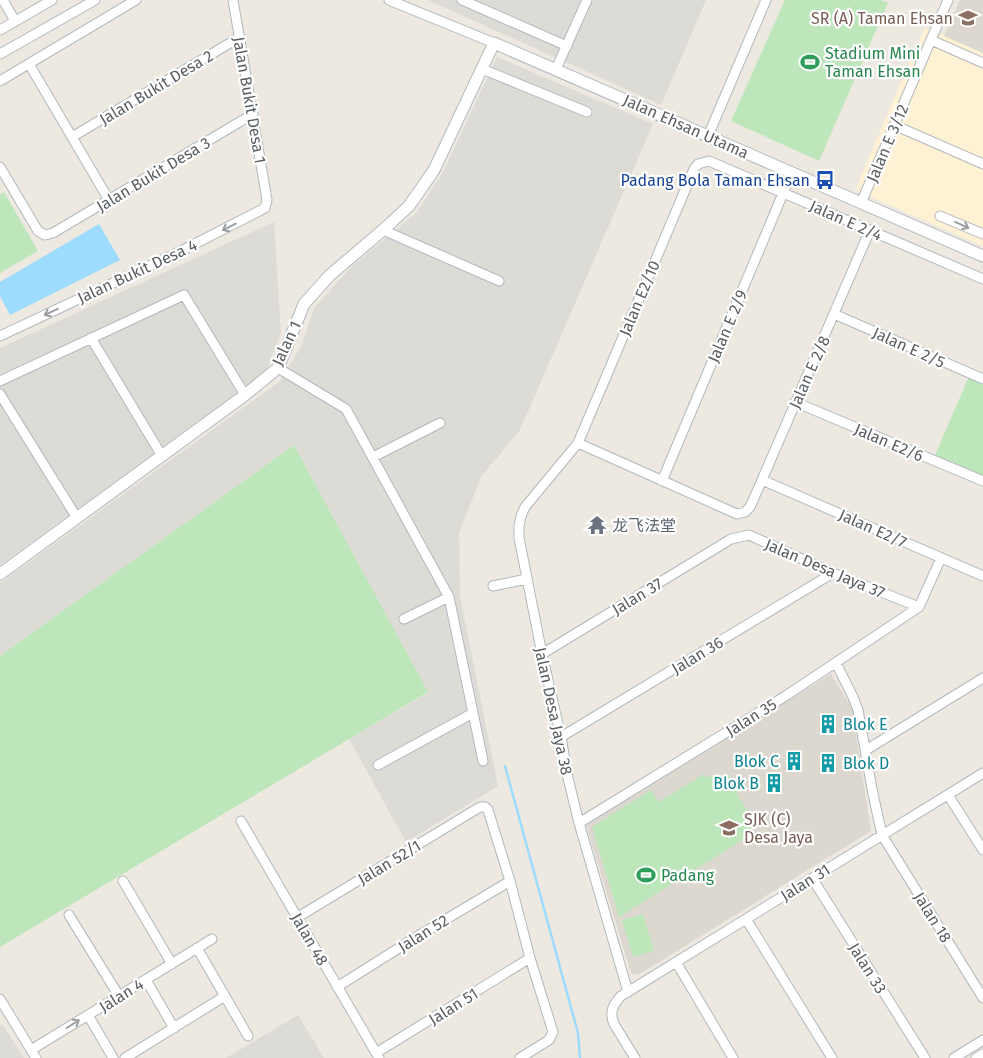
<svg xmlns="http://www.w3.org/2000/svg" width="983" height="1058" font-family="'Fira Sans','Noto Sans SC',sans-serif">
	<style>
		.commercial { fill: #fff1d3 }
		.industrial { fill: #dddbd5 }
		.education { fill: #ddd8cf }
		.green { fill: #bee6bb }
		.water { fill: #9edcff }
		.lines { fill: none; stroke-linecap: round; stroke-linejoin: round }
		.stream { stroke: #9edcff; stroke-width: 2.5 }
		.street-casing { stroke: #b3b7bc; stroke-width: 11 }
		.secondary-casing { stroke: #b4b9be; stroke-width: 13 }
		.street { stroke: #fff; stroke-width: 9 }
		.secondary { stroke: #fff; stroke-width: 11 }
		.oneway { stroke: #9b9ea1 }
		.labels { text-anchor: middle; stroke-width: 4.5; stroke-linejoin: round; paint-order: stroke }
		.education-label { font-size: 16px; fill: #785e54; stroke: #fff; text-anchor: end }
		.leisure-label { font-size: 16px; fill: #27864d; stroke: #fff; text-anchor: start }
		.street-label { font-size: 16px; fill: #595e62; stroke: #fff }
		.transit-label { font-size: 16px; fill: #164399; stroke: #fff; text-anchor: end }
		.worship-label { font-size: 16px; fill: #5b616d; stroke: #fff; text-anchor: start }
		.culture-label { font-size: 16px; fill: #0d838f; stroke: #fff; text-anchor: start }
	</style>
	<rect width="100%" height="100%" fill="#ede9e0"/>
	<path class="commercial" d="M925 27 983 53V246L855 190Z"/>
	<path class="industrial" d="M428 0H706L661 105Z
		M497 57 653 124 520 430 481 477 459 533 460 596 498 786 406 842 349 739 428 693 294 445 0 656V583L279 382 302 345 314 308 352 266 416 213 442 174Z
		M274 222 281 333 266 372 0 565V348Z
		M298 1015 324 1058H226Z
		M3 1025 24 1058H0V1026Z"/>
	<path class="education" d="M960 0H983V53L944 36Z
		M831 674 852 708 871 831 638 975 631 973 586 825Z"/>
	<path class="green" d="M785 0H881L888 3 819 161 731 121Z
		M4 192 38 251 0 273V194Z
		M970 374 983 379V481L933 460Z
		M294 445 428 692 0 947V656Z
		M704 774 706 778 713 775 718 780 729 774 739 791 736 792 753 820 754 826 749 829 752 834 619 917 592 827 651 790 659 802Z
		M643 914 654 951 633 957 622 920Z"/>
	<path class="water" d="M99 224 120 260 10 315 0 296V282Z"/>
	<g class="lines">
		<path class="stream" d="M505 766 578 1033 580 1058"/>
		<g class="street-casing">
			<path id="street" d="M3 0 15 21
				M389 0 494 43
				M462 0 567 46
				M0 30 52 0
				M931 40 983 63
				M0 54 95 0
				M29 64 109 200
				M482 69 587 112
				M556 69 587 0
				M0 81 136 0
				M894 125 983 164
				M708 136 766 0
				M72 137 240 37
				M0 167 38 231 45 235 53 233 253 114
				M861 203 948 0
				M940 216 983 234
				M383 230 499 281
				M834 314 983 379
				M0 336 175 254 265 208 267 200 233 0
				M91 338 162 456
				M278 368 346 409 449 597 483 761
				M0 381 184 295 245 395
				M0 394 77 518
				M795 402 983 481
				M578 443 737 514 745 512 750 507 762 480 870 230
				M373 457 440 423
				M762 480 983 576
				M662 481 792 172
				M493 586 527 579
				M919 607 941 558
				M404 619 449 597
				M542 654 731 539 749 535 833 573 919 607
				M836 663 853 697 858 710 873 794 882 835 983 998
				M561 737 833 573
				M866 750 983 678
				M378 765 473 713
				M948 795 983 850
				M241 821 379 1058
				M579 823 787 695 919 607
				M812 878 925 1058
				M123 881 172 964
				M69 915 119 996
				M298 917 480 807H485L488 810 510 881 530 958 553 1032 549 1040 520 1058
				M746 919 832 1058
				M197 948 248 1036
				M676 962 733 1058
				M146 980 174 1028
				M337 987 418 936 510 881
				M628 992 579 823 568 778 561 737 542 654 519 538V526L521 516 525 507 578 443 694 169 698 164 709 161 983 279
				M0 999 36 1058
				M88 1015 113 1058
				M31 1050 212 939
				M376 1053 530 958
				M125 1058 225 996
				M635 1058 614 1024C609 1012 613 1005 621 996L983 773
				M954 1058 983 1040
				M976 1058 983 1054"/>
		</g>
		<g class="secondary-casing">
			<path id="secondary" d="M0 574 245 395 278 368 304 304 330 275 383 230 409 206 434 170 494 43 983 256"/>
		</g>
		<use href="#street" class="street"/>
		<use href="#secondary" class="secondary"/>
	</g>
	<defs><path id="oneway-shaft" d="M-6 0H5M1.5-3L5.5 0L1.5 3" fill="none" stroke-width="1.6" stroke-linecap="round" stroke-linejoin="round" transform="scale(1.25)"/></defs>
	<g class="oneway">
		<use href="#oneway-shaft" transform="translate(962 225) rotate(24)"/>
		<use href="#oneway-shaft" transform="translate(229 227) rotate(153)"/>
		<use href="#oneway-shaft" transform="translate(51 312) rotate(155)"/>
		<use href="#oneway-shaft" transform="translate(73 1024) rotate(-32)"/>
	</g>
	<defs>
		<g id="school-bare" transform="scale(1.5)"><path d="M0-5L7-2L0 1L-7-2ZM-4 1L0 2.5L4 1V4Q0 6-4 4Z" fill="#8d6e63" stroke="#fff" stroke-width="2.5" paint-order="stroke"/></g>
		<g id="stadium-bare" transform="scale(1.5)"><path d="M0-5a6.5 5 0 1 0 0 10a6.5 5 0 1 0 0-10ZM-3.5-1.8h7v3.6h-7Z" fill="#2e9e5b" stroke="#fff" stroke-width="2.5" paint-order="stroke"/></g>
		<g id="bus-bare" transform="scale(1.5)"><path d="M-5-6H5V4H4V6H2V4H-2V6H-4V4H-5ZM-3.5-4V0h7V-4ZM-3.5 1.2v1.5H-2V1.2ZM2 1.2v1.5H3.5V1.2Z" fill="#1a4fb4" stroke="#fff" stroke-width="2.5" paint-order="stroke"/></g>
		<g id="temple-bare" transform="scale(1.5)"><path d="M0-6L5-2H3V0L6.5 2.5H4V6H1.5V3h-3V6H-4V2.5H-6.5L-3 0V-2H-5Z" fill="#6b7280" stroke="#fff" stroke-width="2.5" paint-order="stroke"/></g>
		<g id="building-bare" transform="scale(1.5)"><path d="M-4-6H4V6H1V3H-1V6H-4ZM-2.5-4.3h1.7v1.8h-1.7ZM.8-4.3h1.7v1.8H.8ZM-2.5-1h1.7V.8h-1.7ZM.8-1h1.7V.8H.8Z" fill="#0f9aa8" stroke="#fff" stroke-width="2.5" paint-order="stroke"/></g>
	</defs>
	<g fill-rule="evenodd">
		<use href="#school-bare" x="968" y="18"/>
		<use href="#stadium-bare" x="810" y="62"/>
		<use href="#bus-bare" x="825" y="180"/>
		<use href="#temple-bare" x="597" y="525"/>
		<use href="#building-bare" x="828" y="724"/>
		<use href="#building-bare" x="794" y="761"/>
		<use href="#building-bare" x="828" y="763"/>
		<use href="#building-bare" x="774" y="783"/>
		<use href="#school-bare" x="729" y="828"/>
		<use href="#stadium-bare" x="646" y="875"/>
	</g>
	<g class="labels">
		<g class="education-label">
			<text x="953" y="24">SR (A) Taman Ehsan</text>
			<text x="744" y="825" text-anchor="start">SJK (C)<tspan x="744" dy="18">Desa Jaya</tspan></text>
		</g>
		<g class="leisure-label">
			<text x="825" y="59">Stadium Mini<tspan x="825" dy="18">Taman Ehsan</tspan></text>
			<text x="661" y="881">Padang</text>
		</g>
		<g class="street-label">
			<text transform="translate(156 87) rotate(-31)" y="6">Jalan Bukit Desa 2</text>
			<text transform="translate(250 100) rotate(80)" y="6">Jalan Bukit Desa 1</text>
			<text transform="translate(686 126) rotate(24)" y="6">Jalan Ehsan Utama</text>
			<text transform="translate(887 143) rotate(-67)" y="6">Jalan E 3/12</text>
			<text transform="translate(153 174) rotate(-31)" y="6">Jalan Bukit Desa 3</text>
			<text transform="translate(846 220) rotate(24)" y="6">Jalan E 2/4</text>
			<text transform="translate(137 271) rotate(-25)" y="6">Jalan Bukit Desa 4</text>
			<text transform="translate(639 298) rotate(-67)" y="6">Jalan E2/10</text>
			<text transform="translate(727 326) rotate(-67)" y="6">Jalan E 2/9</text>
			<text transform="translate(286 343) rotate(-65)" y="6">Jalan 1</text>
			<text transform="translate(909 347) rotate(24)" y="6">Jalan E 2/5</text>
			<text transform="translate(809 372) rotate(-66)" y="6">Jalan E 2/8</text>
			<text transform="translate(889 442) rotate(23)" y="6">Jalan E2/6</text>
			<text transform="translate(873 528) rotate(24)" y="6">Jalan E2/7</text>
			<text transform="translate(825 568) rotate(23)" y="6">Jalan Desa Jaya 37</text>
			<text transform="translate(637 596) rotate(-31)" y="6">Jalan 37</text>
			<text transform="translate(697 655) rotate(-31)" y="6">Jalan 36</text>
			<text transform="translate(554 711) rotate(78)" y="6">Jalan Desa Jaya 38</text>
			<text transform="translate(751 717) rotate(-32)" y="6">Jalan 35</text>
			<text transform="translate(389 862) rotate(-31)" y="6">Jalan 52/1</text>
			<text transform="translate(805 882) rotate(-32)" y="6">Jalan 31</text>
			<text transform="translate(933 917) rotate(58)" y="6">Jalan 18</text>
			<text transform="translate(423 933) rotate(-32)" y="6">Jalan 52</text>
			<text transform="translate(310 939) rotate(60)" y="6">Jalan 48</text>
			<text transform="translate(868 968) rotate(58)" y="6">Jalan 33</text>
			<text transform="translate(121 995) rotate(-32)" y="6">Jalan 4</text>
			<text transform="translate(453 1006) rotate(-32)" y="6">Jalan 51</text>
		</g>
		<g class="transit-label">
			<text x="810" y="186">Padang Bola Taman Ehsan</text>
		</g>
		<g class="worship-label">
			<text x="612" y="531">龙飞法堂</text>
		</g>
		<g class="culture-label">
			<text x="843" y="730">Blok E</text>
			<text x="779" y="767" text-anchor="end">Blok C</text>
			<text x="843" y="769">Blok D</text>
			<text x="759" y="789" text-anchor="end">Blok B</text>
		</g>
	</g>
</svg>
